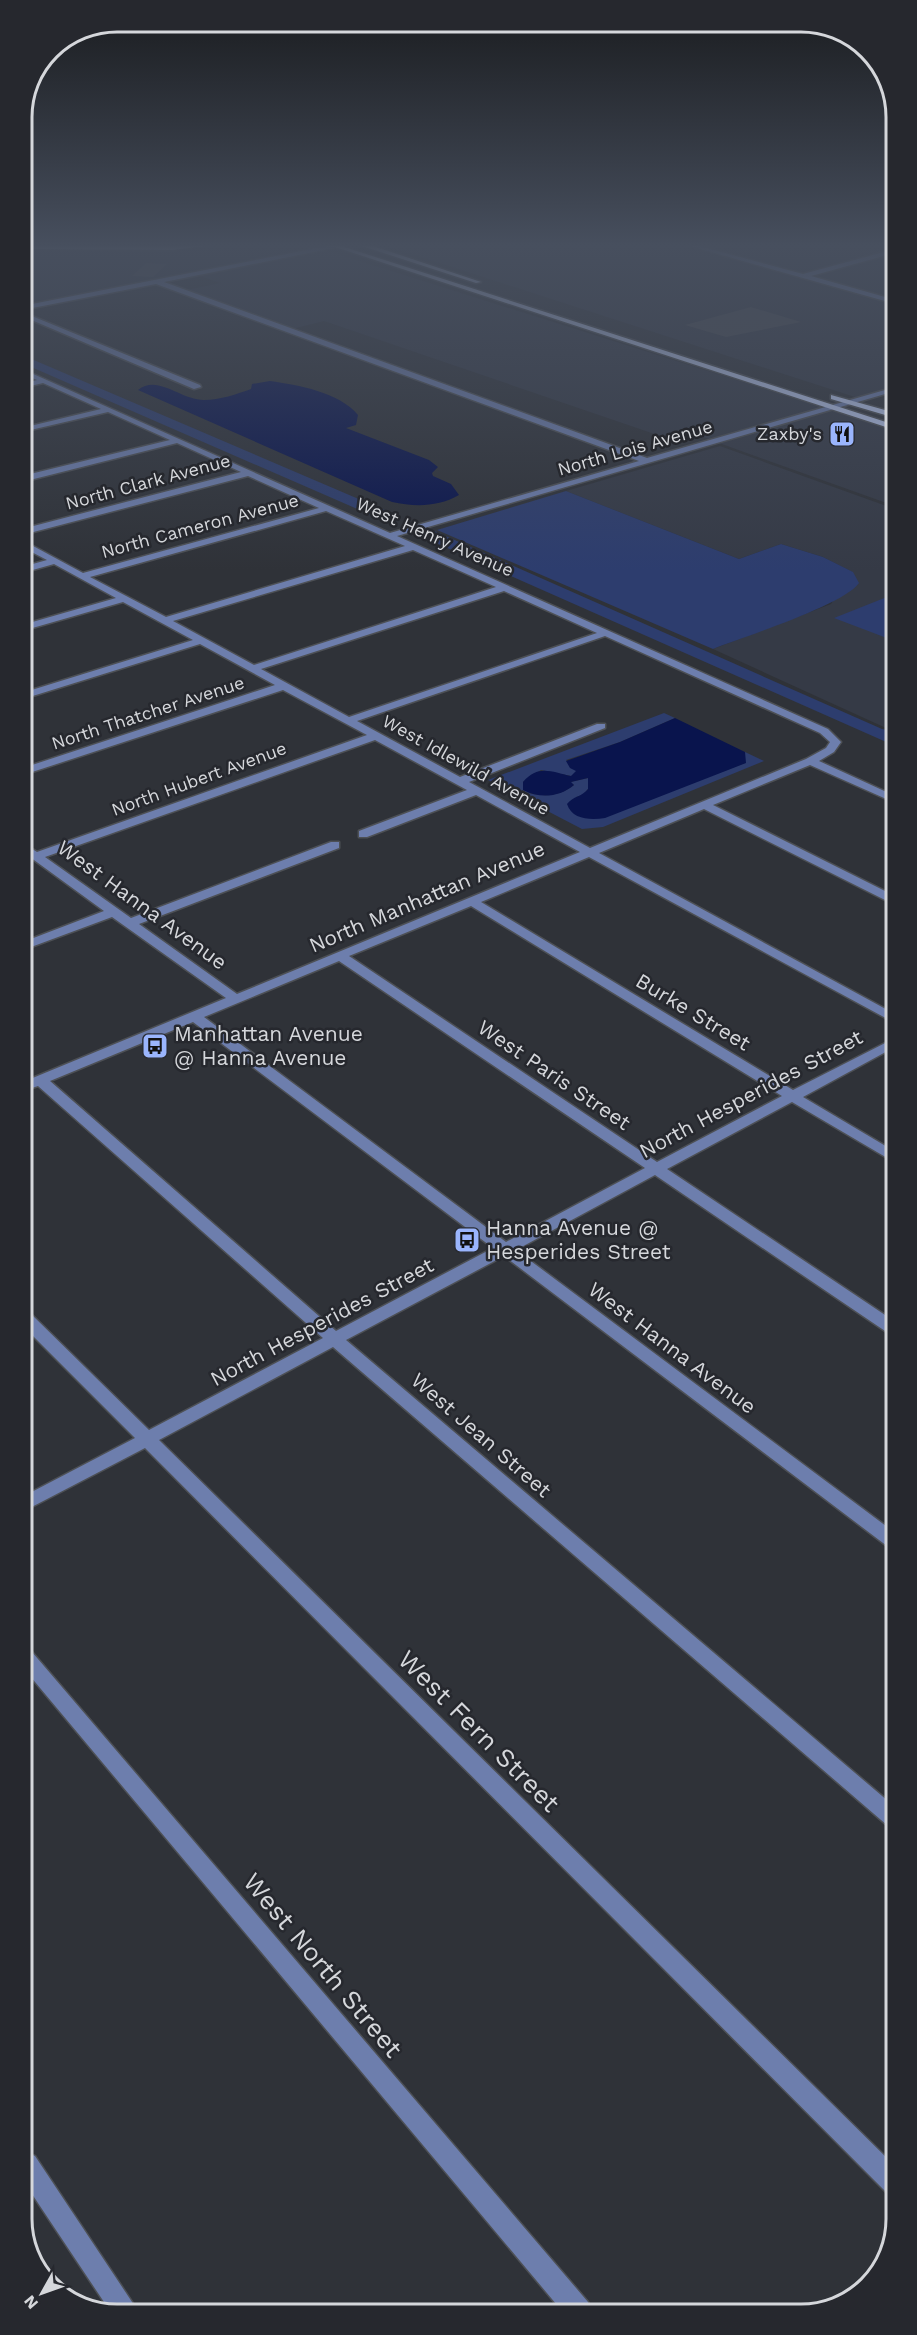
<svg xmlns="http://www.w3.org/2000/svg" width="917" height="2335" font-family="'Work Sans',sans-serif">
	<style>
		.built { fill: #353a46 }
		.green { fill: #2d3d6e }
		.water { fill: #09144d }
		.building { fill: #474a51 }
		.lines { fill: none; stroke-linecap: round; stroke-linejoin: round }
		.minor-casing { stroke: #4d5055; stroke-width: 3 }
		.major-casing { stroke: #4d5055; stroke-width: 3 }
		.minor { fill: #6d7ead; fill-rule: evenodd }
		.major { fill: #bdccf3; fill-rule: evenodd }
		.labels { text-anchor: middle; stroke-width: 5; stroke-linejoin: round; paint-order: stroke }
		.far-poi-label { font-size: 18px; fill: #d5d7db; stroke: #26282e; text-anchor: end }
		.far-street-label { font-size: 18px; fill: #d5d7db; stroke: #26282e }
		.street-label { font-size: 21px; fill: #d5d7db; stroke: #26282e }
		.poi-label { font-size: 21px; fill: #d5d7db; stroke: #26282e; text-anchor: start }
		.near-street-label { font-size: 26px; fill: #d5d7db; stroke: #26282e }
		.rim { fill: none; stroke: #d5d7db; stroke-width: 3 }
	</style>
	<rect width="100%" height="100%" fill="#2f3238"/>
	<path class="built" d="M235 243H304L321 248 22 307V250L95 248 180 251Z
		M378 243H676L892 302V388L858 398Z
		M712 243H891V250L803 275 698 246Z
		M325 250 740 381 824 408 712 440 694 434 672 440 324 321 292 329 186 290 221 283 196 275Z
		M891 253 892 299 809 277Z
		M831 410 892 430V505L719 443Z
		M720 446 892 508 893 725 886 728 713 649 831 604 852 572 823 557 781 544 739 559 566 491Z"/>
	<path class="green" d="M22 355 396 515 388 520 378 518 22 363Z
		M566 491 739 559 781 544 823 557 853 572 859 583C844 605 743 637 713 649L437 530Z
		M432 530 882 729 893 731V745L418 535Z
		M892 595V640L834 618Z
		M664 713 675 718 620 742 566 760 577 771 575 775 571 776 541 770 523 782 529 793C547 797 559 796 574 785L570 782 588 778V789L583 795 576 797 651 798 745 763V752L764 761 603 827 582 829 488 780Z"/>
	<path class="water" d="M270 381C298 385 339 392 358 415L356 425 346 428 429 460 438 467 432 473 433 476 451 484 459 495C438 507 415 507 392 502L138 390C158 374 180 400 204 400 220 400 237 394 251 389L252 384Z
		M675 718 745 752 746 763 605 818C591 820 572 820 567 804 573 796 582 797 588 789V778L571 782 574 785C560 797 540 799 523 790V782C538 764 552 772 571 776L576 771 570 768 566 761 620 742Z"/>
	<path class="building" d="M146 263 167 264 153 277 132 276Z
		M751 307 801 322 726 337 685 325Z"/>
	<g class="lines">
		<g class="minor-casing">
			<path id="minor" d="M679 243H688L803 274 891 250V254L811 276 892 299V303Z
				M337 244 339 247 164 282 647 458 892 388V392L397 536 828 729 841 742 834 752 819 761 893 795V802L810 765 713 805 893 895V904L704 809 599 853 893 1013V1022L589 857 481 902 793 1090 893 1039V1048L803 1097 894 1151V1162L792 1102 667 1169 894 1321V1334L888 1333 655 1175 516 1250 894 1532V1548L887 1546 504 1256 346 1340 895 1807V1829L888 1826 333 1347 159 1440 896 2167V2196L887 2193 145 1448 24 1511V1496L135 1438 24 1327V1312L30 1313 149 1430 323 1338 38 1086 23 1091V1082L226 998 112 917 23 950V942L104 911 23 852V843L37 852 367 735 283 690 23 775V768L275 685 200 644 23 699 22 693 193 640 123 602 22 631V625L116 598 54 564 22 573V567L47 560 22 547V540L83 573 319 508 248 476 22 535V529L241 472 177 443 22 482V476L170 440 108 412 22 432V428L101 409 43 383 22 388V384L37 380 22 374V369L390 533 639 461 156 284 22 310V306ZM326 511 405 546 166 617 90 577ZM413 550 496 587 254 665 173 621ZM504 591 597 633 349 717 261 669ZM605 636 820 733 830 742 826 748 806 759 590 848 469 782 605 728V724H597L460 777 357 721ZM375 740 467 790 359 831V837H367L476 795 580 852 237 994 139 924 339 848V842H331L131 918 45 857ZM471 906 782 1096 657 1162 349 956ZM339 961 645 1168 506 1242 204 1017ZM193 1022 493 1248 336 1331 50 1081Z
				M22 312 200 385 201 387 194 389 22 316Z
				M25 1649 32 1652 588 2302 592 2311H562L25 1670Z
				M26 2152 35 2156 140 2314H112L26 2185Z"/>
		</g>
		<g class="major-casing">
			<path id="major" d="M226 243 173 250 21 249V245L173 246Z
				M323 243H332L892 424V429Z
				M359 243H364L481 282 476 283 359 245Z
				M831 395 892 412V417L831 399Z"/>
		</g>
		<use href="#minor" class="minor"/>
		<use href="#major" class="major"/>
	</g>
	<linearGradient id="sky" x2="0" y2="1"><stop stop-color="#1a1c1f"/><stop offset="0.43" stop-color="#474f5e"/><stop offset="1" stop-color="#474f5e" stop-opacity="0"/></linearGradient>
	<rect width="917" height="570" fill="url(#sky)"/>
	<defs>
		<g id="restaurant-square" transform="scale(1.35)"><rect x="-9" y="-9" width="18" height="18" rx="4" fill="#9ab5fd" stroke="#26282e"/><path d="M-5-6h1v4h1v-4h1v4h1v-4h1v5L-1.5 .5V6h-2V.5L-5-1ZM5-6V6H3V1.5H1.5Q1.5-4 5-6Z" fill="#111"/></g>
		<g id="bus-square" transform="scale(1.35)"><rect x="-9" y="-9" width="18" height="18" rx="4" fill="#9ab5fd" stroke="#26282e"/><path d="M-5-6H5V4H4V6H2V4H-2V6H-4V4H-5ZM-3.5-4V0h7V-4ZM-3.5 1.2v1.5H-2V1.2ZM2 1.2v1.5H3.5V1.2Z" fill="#111"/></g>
	</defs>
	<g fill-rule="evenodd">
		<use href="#restaurant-square" x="842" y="434"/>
		<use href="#bus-square" x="155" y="1046"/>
		<use href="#bus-square" x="467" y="1240"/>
	</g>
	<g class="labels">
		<g class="far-poi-label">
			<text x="822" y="440">Zaxby's</text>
		</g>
		<g class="far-street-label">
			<text transform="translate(635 448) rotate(-16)" y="6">North Lois Avenue</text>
			<text transform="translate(148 482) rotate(-15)" y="6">North Clark Avenue</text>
			<text transform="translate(200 526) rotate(-15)" y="6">North Cameron Avenue</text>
			<text transform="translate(435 537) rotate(24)" y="6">West Henry Avenue</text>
			<text transform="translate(148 713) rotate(-18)" y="6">North Thatcher Avenue</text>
			<text transform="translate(466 765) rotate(29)" y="6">West Idlewild Avenue</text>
			<text transform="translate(199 779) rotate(-20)" y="6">North Hubert Avenue</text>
		</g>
		<g class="street-label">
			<text transform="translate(427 897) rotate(-23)" y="7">North Manhattan Avenue</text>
			<text transform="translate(142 905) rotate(36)" y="7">West Hanna Avenue</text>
			<text transform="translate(693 1012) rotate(31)" y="7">Burke Street</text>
			<text transform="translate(554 1075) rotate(34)" y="7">West Paris Street</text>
			<text transform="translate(751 1094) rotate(-28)" y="7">North Hesperides Street</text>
			<text transform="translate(322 1322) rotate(-28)" y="7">North Hesperides Street</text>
			<text transform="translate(672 1348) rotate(37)" y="7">West Hanna Avenue</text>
			<text transform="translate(481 1435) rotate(41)" y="7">West Jean Street</text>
		</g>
		<g class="poi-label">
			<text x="174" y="1041">Manhattan Avenue<tspan x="174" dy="24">@ Hanna Avenue</tspan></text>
			<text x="486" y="1235">Hanna Avenue @<tspan x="486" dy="24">Hesperides Street</tspan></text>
		</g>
		<g class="near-street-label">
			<text transform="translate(479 1731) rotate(45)" y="9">West Fern Street</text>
			<text transform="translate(323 1965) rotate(50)" y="9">West North Street</text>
		</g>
	</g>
	<path d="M0 0H917V2335H0ZM117 32H801A85 85 0 0 1 886 117V2219A85 85 0 0 1 801 2304H117A85 85 0 0 1 32 2219V117A85 85 0 0 1 117 32Z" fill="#26282e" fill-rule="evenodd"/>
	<path class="rim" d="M117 32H801A85 85 0 0 1 886 117V2219A85 85 0 0 1 801 2304H117A85 85 0 0 1 32 2219V117A85 85 0 0 1 117 32Z"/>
	<g transform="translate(42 2293) rotate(230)" stroke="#26282e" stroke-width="4.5" paint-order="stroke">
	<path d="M0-4.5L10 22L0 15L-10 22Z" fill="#d5d7db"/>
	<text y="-9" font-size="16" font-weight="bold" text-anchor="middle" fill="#d5d7db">N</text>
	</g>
</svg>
